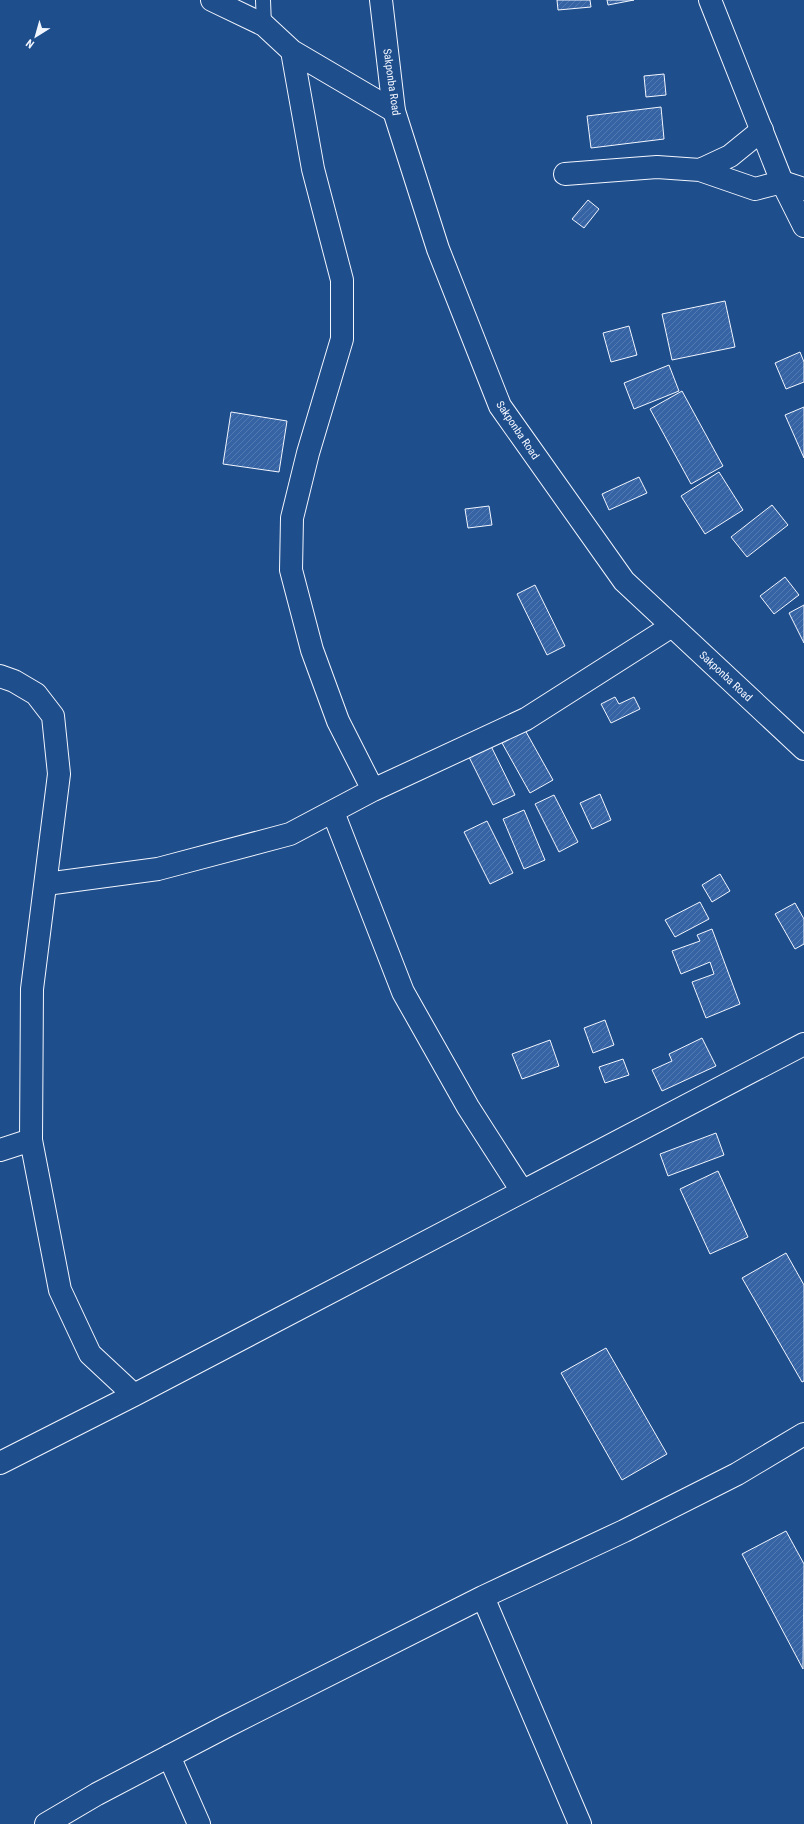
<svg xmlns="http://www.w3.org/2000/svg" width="804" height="1824" font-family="'Roboto Condensed',sans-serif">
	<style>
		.building { fill: url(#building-hatch); stroke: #f2f6ff }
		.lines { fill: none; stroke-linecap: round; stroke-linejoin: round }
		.service-casing { stroke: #f2f6ff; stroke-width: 16 }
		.minor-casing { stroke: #f2f6ff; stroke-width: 24 }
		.secondary-casing { stroke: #f2f6ff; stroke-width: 24 }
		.trunk-casing { stroke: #f2f6ff; stroke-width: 24 }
		.service { stroke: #1f4e8c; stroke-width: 14 }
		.minor { stroke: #1f4e8c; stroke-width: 22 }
		.secondary { stroke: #1f4e8c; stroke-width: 22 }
		.trunk { stroke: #1f4e8c; stroke-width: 22 }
		.labels { text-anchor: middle; stroke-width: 3; stroke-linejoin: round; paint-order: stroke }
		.street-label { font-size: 11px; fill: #f2f6ff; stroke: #1f4e8c }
	</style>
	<defs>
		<pattern id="building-hatch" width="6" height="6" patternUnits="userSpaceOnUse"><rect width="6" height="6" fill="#3563a3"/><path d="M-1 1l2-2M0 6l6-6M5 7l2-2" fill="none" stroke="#537ab1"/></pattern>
	</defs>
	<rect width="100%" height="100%" fill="#1f4e8c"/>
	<path class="building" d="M557 0H590L591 7 558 10Z
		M607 0H634L608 5Z
		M664 74 666 95 646 97 644 76Z
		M661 107 664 139 591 148 587 116Z
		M588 200 599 209 584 228 572 219Z
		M725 301 735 347 672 360 662 314Z
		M629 326 637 355 611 362 603 333Z
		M800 352 804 362V382L786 389 775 363Z
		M669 365 679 391 634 409 624 383Z
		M682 391 723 466 691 484 650 409Z
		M804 407V458L785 415Z
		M231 412 287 421 279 472 223 464Z
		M719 472 743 510 705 534 681 496Z
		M639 477 647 493 609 510 602 494Z
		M772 505 788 525 747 557 731 537Z
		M489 506 492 525 468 528 465 509Z
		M785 577 799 595 774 614 760 596Z
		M535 585 565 646 547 655 517 594Z
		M804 605V643L789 613Z
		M615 697 619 704 634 697 640 709 611 723 601 704Z
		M525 730 553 780 530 793 502 743Z
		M489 742 515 795 493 805 467 753Z
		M600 794 611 820 592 829 580 803Z
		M554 795 578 842 559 852 535 804Z
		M524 810 545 860 524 869 503 819Z
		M487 821 513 873 490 884 464 832Z
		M720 874 730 891 712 902 702 885Z
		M700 902 709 919 675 937 665 920Z
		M795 903 804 919V944L795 949 775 914Z
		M712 929 740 1004 706 1018 692 982 714 974 710 962 681 974 672 951 700 941 697 935Z
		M605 1020 614 1045 593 1053 584 1028Z
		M702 1038 716 1066 662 1091 652 1070 672 1061 669 1054Z
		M550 1040 559 1066 522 1079 512 1054Z
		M623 1059 629 1075 605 1083 599 1067Z
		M716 1133 724 1155 668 1176 660 1154Z
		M718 1171 748 1237 710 1254 680 1189Z
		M786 1253 804 1285V1381L802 1382 742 1278Z
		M606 1348 667 1454 622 1480 561 1373Z
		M786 1531 804 1564 803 1669 742 1554Z"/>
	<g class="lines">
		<g class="service-casing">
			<path id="service" d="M263 0 264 25"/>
		</g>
		<g class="minor-casing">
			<path id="minor" d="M212 0 264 25 292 51 394 111
				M292 51 313 169 342 280V339L308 453 292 518 291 570 312 650 338 721 373 790
				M700 170 730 156 762 130
				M565 174 657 167 700 170 755 189 782 182 804 189
				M0 676 14 681 36 694 53 716 59 774 32 989 31 1140 60 1290 90 1354 134 1395
				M333 812 403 992 468 1107 522 1191
				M46 884 158 869 290 834 373 790 526 719 672 626
				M0 1150 31 1140
				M0 1463 134 1395 804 1044
				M483 1597 580 1824
				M169 1756 199 1824
				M46 1824 97 1794 225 1727 483 1597 624 1531 737 1474 804 1434"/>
		</g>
		<g class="secondary-casing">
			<path id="secondary" d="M381 0 394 111 438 249 500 406 624 581 804 749"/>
		</g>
		<g class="trunk-casing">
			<path id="trunk" d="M710 0 782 182 804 226"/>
		</g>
		<use href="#service" class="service"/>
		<use href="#minor" class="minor"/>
		<use href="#secondary" class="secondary"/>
		<use href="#trunk" class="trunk"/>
	</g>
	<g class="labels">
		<g class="street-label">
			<text transform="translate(392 82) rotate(82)" y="4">Sakponba Road</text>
			<text transform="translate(518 430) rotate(56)" y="4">Sakponba Road</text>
			<text transform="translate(726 676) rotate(43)" y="4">Sakponba Road</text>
		</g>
	</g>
	<g transform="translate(36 36) rotate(217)" stroke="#1f4e8c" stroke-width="3" paint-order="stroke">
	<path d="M0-3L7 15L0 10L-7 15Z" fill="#f2f6ff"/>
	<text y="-6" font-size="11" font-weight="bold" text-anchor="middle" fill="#f2f6ff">N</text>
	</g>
</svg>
